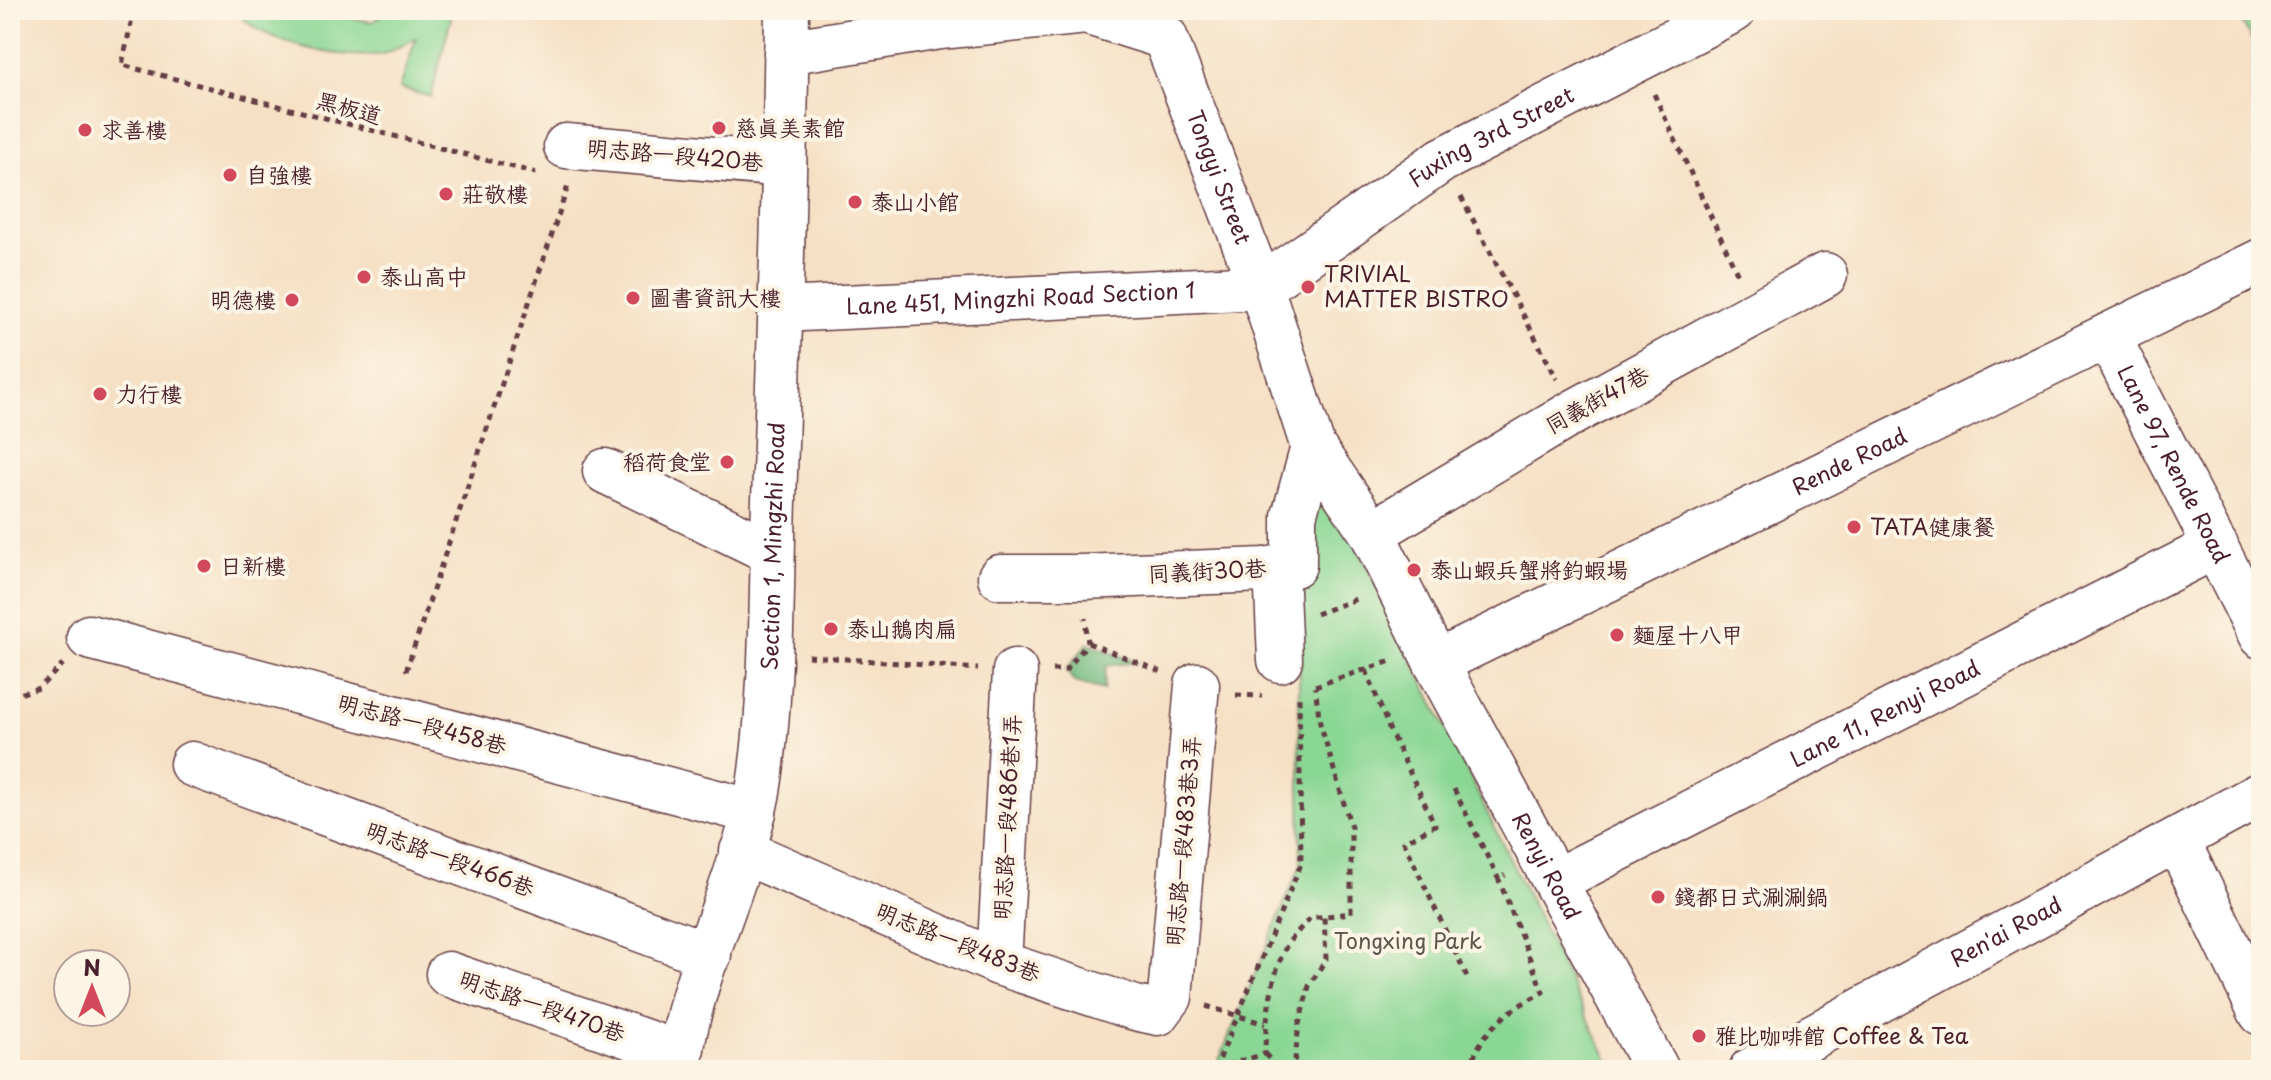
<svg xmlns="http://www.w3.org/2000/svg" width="2271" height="1080" font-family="'Playpen Sans','LXGW WenKai TC',sans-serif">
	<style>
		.green { fill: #8ad795; stroke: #6a7b60; stroke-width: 2 }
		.forest { fill: #6fb87e; stroke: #5c6c54; stroke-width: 2 }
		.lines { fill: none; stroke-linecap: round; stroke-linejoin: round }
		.minor-casing { stroke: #643c42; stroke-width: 47 }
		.major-casing { stroke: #643c42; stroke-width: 47 }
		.path { stroke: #643c42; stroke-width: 5; stroke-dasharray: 6 6; stroke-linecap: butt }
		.minor { stroke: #fff; stroke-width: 44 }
		.major { stroke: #fff; stroke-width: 44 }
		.poi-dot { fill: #d1495b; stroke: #fcf5e5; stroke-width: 3 }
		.labels { text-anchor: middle; stroke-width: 8; stroke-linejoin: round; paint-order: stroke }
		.street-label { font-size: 22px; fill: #4a1f2b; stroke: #fcf5e5 }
		.poi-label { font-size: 22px; fill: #4a1f2b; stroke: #fcf5e5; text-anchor: start }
		.park-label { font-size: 22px; fill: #5d564b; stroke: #fcf5e5 }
	</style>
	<rect width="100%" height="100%" fill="#fcf5e5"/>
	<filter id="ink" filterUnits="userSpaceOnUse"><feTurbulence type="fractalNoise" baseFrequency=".0125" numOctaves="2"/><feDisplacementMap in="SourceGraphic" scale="16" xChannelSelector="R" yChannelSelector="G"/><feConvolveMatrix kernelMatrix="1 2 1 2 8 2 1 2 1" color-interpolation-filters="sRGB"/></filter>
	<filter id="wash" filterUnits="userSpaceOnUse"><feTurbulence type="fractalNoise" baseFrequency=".006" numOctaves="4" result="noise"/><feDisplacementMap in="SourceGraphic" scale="32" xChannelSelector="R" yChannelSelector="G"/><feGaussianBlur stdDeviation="1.8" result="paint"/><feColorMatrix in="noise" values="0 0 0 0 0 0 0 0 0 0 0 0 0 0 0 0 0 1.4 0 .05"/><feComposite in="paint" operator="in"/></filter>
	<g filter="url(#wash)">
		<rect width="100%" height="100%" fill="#f6e0c5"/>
		<path class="green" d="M235 10H307L372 22 390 10H453L431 97 400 88 416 38C405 43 393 52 382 54 342 61 260 43 235 10Z
			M2236 10H2261V59Z
			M1316 488 1340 512 1613 1070H1215L1301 864 1299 695 1302 513Z"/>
		<path class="forest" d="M1088 643 1136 662 1106 666 1104 690 1074 682 1066 670Z"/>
	</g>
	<g filter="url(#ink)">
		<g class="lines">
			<g class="minor-casing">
				<g id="minor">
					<path id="s1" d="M786 52 940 27 1086 12 1165 37 1261 287 1313 447 1372 533 1436 663 1657 1070"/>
					<path d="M566 146 784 165"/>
					<path id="s2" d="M781 310 1261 287 1442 160 1734 10"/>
					<path id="s3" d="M2108 336 2261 636"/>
					<path d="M605 471 772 552"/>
					<path d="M1372 533 1574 412 1825 275"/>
					<path d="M1276 568 1280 660"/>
					<path d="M1000 577H1082L1265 570 1294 565V516L1313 447"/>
					<path d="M89 637 754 812"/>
					<path id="s4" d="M1436 663 2261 261"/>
					<path d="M192 764 709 955"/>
					<path d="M2177 840 2261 1013"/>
					<path d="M742 851 999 963 1135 1008 1158 1013 1170 997 1197 685"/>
					<path id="s5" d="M1555 881 2216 546"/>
					<path d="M999 963 1015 671"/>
					<path d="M448 974 681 1054"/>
					<path id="s6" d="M1751 1070 2261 794"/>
				</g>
			</g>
			<g class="major-casing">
				<g id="major">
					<path id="s7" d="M679 1070C689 969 746 878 760 779 773 687 771 593 774 501 780 337 785 174 787 10"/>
				</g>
			</g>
			<path class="path" d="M134 10 122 65 536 173
				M1654 94 1739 277
				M1461 197 1557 379
				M1316 614 1359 598
				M1088 643 1162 672
				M808 656 978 669
				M1052 670H1066L1088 643 1085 618
				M1366 670 1390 731 1435 825 1404 842 1469 981
				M406 671 568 186
				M1315 686 1391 661
				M1236 695 1262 696
				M10 697 39 688 63 664
				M1454 789 1499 880 1505 875
				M1206 1006 1265 1024
				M1265 1054 1279 1070
				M1216 1068 1265 1054C1265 1023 1272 968 1289 942 1295 934 1303 926 1310 918L1351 913V827L1320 723 1315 687
				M1215 1070 1301 864 1299 694
				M1286 1070 1295 1059 1299 1024 1309 986 1326 959 1324 917
				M1470 1070C1480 1029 1508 1011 1543 992L1499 880"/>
			<use href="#minor" class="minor"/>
			<use href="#major" class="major"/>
		</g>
	</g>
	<g class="poi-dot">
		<circle cx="719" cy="128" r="8"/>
		<circle cx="85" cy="130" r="8"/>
		<circle cx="230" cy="175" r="8"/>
		<circle cx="446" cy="194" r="8"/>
		<circle cx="855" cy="202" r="8"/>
		<circle cx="364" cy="277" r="8"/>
		<circle cx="1308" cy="287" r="8"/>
		<circle cx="633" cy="298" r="8"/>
		<circle cx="292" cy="300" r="8"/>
		<circle cx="100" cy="394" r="8"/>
		<circle cx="727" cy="462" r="8"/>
		<circle cx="1854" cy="527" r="8"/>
		<circle cx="204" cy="566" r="8"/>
		<circle cx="1414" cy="570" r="8"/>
		<circle cx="831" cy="629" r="8"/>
		<circle cx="1617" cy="635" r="8"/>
		<circle cx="1658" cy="897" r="8"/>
		<circle cx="1699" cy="1036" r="8"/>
	</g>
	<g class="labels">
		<g class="street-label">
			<text transform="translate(349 108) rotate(15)" y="8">黑板道</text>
			<text dy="8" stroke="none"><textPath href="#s2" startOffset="756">Fuxing 3rd Street</textPath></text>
			<text transform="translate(675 155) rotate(5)" y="8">明志路一段420巷</text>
			<text dy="8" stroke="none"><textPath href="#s1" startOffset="536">Tongyi Street</textPath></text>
			<text dy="8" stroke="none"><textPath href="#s2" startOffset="240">Lane 451, Mingzhi Road Section 1</textPath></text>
			<text transform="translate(1597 400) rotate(-29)" y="8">同義街47巷</text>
			<text dy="8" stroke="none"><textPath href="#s4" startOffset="460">Rende Road</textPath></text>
			<text dy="8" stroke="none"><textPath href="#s3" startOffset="144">Lane 97, Rende Road</textPath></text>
			<text dy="8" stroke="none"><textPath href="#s7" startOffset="536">Section 1, Mingzhi Road</textPath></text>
			<text transform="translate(1207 571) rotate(-3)" y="8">同義街30巷</text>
			<text dy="8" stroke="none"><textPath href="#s5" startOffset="370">Lane 11, Renyi Road</textPath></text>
			<text transform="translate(422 724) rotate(15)" y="8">明志路一段458巷</text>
			<text transform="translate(1007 817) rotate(-87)" y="8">明志路一段486巷1弄</text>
			<text transform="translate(1183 841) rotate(-85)" y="8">明志路一段483巷3弄</text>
			<text transform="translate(450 859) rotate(20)" y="8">明志路一段466巷</text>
			<text dy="8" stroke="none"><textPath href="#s1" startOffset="1302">Renyi Road</textPath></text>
			<text dy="8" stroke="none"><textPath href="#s6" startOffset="290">Ren'ai Road</textPath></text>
			<text transform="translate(958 942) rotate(22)" y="8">明志路一段483巷</text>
			<text transform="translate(542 1006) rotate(19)" y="8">明志路一段470巷</text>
		</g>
		<g class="poi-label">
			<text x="735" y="136">慈真美素館</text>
			<text x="101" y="138">求善樓</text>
			<text x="246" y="183">自強樓</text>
			<text x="462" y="202">莊敬樓</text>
			<text x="871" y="210">泰山小館</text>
			<text x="1324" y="282">TRIVIAL<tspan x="1324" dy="25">MATTER BISTRO</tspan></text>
			<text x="380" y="285">泰山高中</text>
			<text x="649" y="306">圖書資訊大樓</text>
			<text x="276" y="308" text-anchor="end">明德樓</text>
			<text x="116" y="402">力行樓</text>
			<text x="711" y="470" text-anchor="end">稻荷食堂</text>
			<text x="1870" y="535">TATA健康餐</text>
			<text x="220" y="574">日新樓</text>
			<text x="1430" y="578">泰山蝦兵蟹將釣蝦場</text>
			<text x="847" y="637">泰山鵝肉扁</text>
			<text x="1633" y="643">麵屋十八甲</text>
			<text x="1674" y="905">錢都日式涮涮鍋</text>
			<text x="1715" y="1044">雅比咖啡館 Coffee &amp; Tea</text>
		</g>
		<g class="park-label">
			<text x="1408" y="949">Tongxing Park</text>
		</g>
	</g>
	<rect width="2271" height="1080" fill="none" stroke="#fcf5e5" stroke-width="40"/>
	<g transform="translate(92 988)"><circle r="38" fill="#fcf5e5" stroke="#b59f9b" stroke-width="2"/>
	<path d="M0-6L14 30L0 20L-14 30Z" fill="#d1495b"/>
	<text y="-12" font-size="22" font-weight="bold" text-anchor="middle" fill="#4a1f2b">N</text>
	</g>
</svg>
